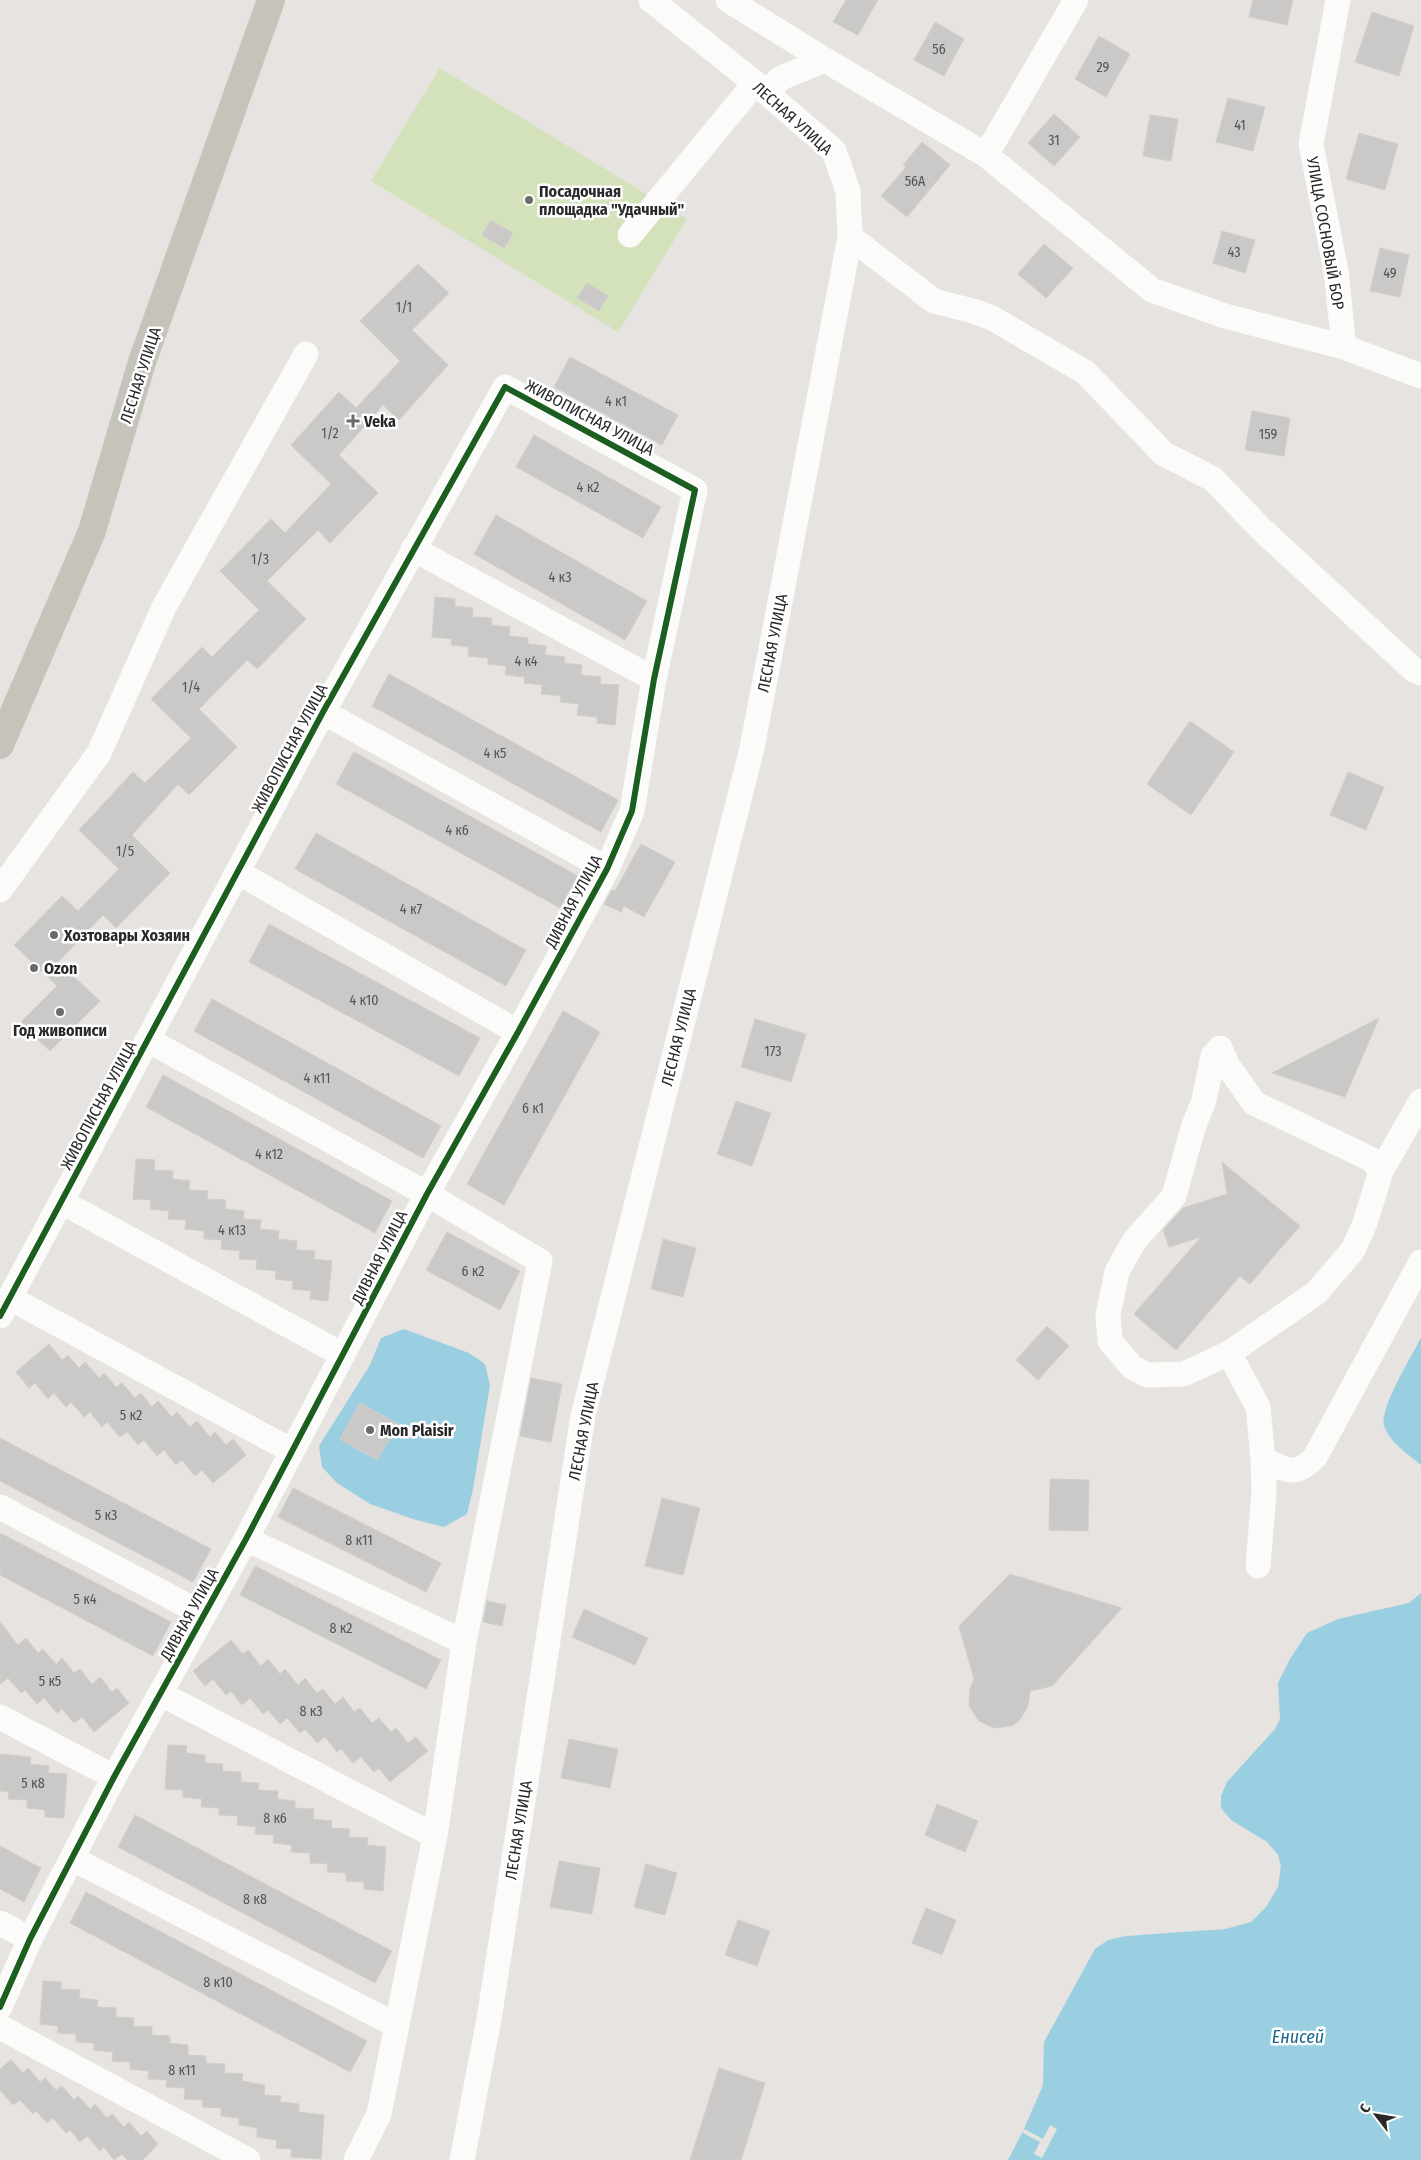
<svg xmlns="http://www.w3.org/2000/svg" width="1421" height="2160" font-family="'Fira Sans Condensed',sans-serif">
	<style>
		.pitch { fill: #d3e2ba }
		.water { fill: #9acfe1 }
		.pier { fill: #e6e3e0 }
		.building { fill: #cbc9c7; stroke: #d1cfcc }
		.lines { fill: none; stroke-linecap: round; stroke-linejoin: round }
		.minor { stroke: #fbfbfa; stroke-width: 25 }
		.major { stroke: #c6c4ba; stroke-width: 28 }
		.cycleway-casing { stroke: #fff; stroke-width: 9 }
		.cycleway { stroke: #1b5e20; stroke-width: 6 }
		.poi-dot { fill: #6b6a69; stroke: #fff; stroke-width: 2 }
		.labels { text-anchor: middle; stroke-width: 5; stroke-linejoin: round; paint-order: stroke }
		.number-label { font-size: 14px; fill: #535352 }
		.street-label { font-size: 16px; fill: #292929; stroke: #fff }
		.poi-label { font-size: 16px; font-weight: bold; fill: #292929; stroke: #fff; text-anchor: start }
		.water-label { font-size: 18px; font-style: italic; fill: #1b658b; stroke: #fff }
	</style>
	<rect width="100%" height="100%" fill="#e6e3e0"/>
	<path class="pitch" d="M440 68 687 219 618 332 371 181Z"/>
	<path class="water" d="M404 1329 469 1353 485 1364 490 1385 473 1489 467 1514 444 1527 416 1520 370 1504 337 1483 322 1467 319 1446 370 1365 381 1338Z
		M1421 1338V1465C1408 1454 1390 1443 1384 1426 1379 1409 1412 1355 1421 1338Z
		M1421 1593V2160H1008L1024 2129 1043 2085 1044 2042 1095 1949 1108 1940 1126 1936 1225 1929 1251 1922 1266 1907 1278 1887 1281 1866 1278 1855 1267 1842 1231 1820 1221 1808V1796L1227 1782 1275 1729 1280 1719 1278 1683 1290 1659 1307 1633 1338 1619 1409 1603Z"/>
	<path class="pier" d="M1050 2125 1057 2129 1042 2158 1034 2154 1040 2142 1023 2133 1024 2129 1043 2139Z"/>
	<path class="building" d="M846 0H878L858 35 833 22Z
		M1253 0H1293L1287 25 1249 17Z
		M1372 12 1414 26 1399 76 1355 62Z
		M935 22 964 39 944 76 914 60Z
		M1099 36 1130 54 1106 97 1075 79Z
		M1228 98 1265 107 1253 151 1216 142Z
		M1054 114 1080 137 1054 166 1028 143Z
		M1150 115 1178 119 1171 161 1143 156Z
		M1359 133 1398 144 1385 190 1346 179Z
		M922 142 950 165 907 217 881 196 906 167 903 165Z
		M491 220 513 233 504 248 482 235Z
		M1222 231 1255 240 1245 273 1213 263Z
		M1044 244 1073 268 1046 298 1018 274Z
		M1380 248 1409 255 1400 297 1370 291Z
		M418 264 449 293 412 330 448 365 399 420 383 405 339 455 378 493 330 543 318 530 267 581 306 619 257 669 247 660 199 709 237 747 189 795 178 784 132 835 170 873 116 928 103 915 58 962 100 1001 50 1051 20 1023 57 986 14 945 62 896 78 911 119 869 79 830 133 772 145 783 191 738 151 699 202 647 212 657 259 610 220 571 271 519 285 533 331 484 291 445 339 392 356 408 400 361 360 321Z
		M587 283 608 296 599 311 577 298Z
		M570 357 678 415 662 445 554 387Z
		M1252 411 1290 418 1284 456 1245 450Z
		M534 435 661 507 643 538 516 467Z
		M496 515 647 601 625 640 474 554Z
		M435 597 455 599V606L473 608 472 617 492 618 491 625 510 627 509 636 528 638V644L546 646 545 655 565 657 564 663 582 665 581 675 601 677 600 684 619 685 615 725 597 723V717L577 715 579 704 560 702 561 696 541 694 542 685 524 683 525 677 505 675 506 666 488 664V658L468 656 469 647 451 645 452 639 432 637Z
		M389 674 618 800 601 832 372 706Z
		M1190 721 1234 752 1191 815 1147 784Z
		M354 752 578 876 560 908 336 784Z
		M1348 772 1384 787 1366 830 1330 815Z
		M316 833 526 950 506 986 295 869Z
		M641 844 675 862 644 917 624 906 621 912 604 904 612 890 615 891Z
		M269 924 480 1038 459 1076 249 962Z
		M212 999 441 1126 423 1158 194 1031Z
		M563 1011 600 1032 504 1205 467 1184Z
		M1379 1018 1345 1097 1272 1073Z
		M755 1019 806 1034 791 1082 741 1067Z
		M163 1075 392 1201 375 1233 146 1107Z
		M736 1101 771 1113 752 1166 717 1154Z
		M136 1159 155 1160 154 1170 173 1171 172 1179 190 1181 189 1190 208 1191 207 1199 226 1200 225 1209 244 1211 243 1219 261 1220 260 1229 279 1231 278 1239 297 1241 296 1250 315 1251 314 1259 332 1261 328 1301 310 1299 311 1291 292 1289 293 1281 275 1279 276 1271 256 1269 257 1260 239 1259 240 1251 221 1249 222 1240 204 1239V1231L185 1229 186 1220 168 1219 169 1211 150 1209 151 1200 133 1199Z
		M1222 1162 1300 1226 1250 1284 1240 1276 1176 1350 1134 1314 1201 1237 1169 1247 1163 1230 1183 1208 1227 1194Z
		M447 1232 520 1271 500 1310 426 1270Z
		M663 1239 696 1248 683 1297 651 1289Z
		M1047 1326 1069 1346 1038 1380 1016 1360Z
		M49 1344 62 1360 68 1355 79 1368 85 1362 99 1378 104 1373 116 1387 122 1383 135 1398 141 1393 152 1407 158 1401 172 1417 177 1412 190 1427 197 1421 210 1437 215 1432 226 1445 233 1439 246 1455 213 1483 202 1470 195 1476 182 1460 176 1465 164 1450 157 1456 144 1440 138 1445 127 1432 120 1437 107 1422 102 1427 90 1412 84 1417 71 1402 66 1407 54 1393 48 1399 35 1383 29 1388 16 1372Z
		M531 1378 562 1384 551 1442 520 1436Z
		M360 1403 398 1424 377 1460 340 1439Z
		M0 1438 211 1549 193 1582 0 1481Z
		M1050 1479 1089 1480 1088 1531 1049 1530Z
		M293 1488 441 1563 426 1592 278 1517Z
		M662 1498 700 1508 683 1575 645 1566Z
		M0 1533 171 1622 153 1656 0 1575Z
		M255 1566 441 1660 426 1689 240 1595Z
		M1010 1574 1122 1608 1052 1686 1030 1691 1028 1706 1019 1721 1011 1726 994 1728 979 1721 969 1706 970 1689 974 1679 959 1626Z
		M487 1601 506 1605 502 1626 483 1622Z
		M584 1609 648 1638 635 1665 572 1637Z
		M0 1622 18 1645 26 1638 38 1653 43 1649 56 1664 62 1658 74 1673 80 1669 92 1684 100 1677 112 1692 117 1688 129 1703 94 1732 82 1717 74 1723 62 1709 57 1713 44 1698 37 1704 25 1690 21 1693 8 1678 0 1684Z
		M231 1640 243 1654 248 1650 261 1666 268 1659 280 1674 285 1669 298 1685 305 1678 317 1693 323 1689 335 1704 343 1697 354 1712 360 1708 372 1723 379 1718 391 1732 396 1728 408 1743 416 1737 428 1751 390 1782 379 1768 374 1772 361 1757 353 1763 341 1749 337 1752 325 1737 317 1743 305 1729 300 1733 287 1718 280 1724 268 1710 263 1714 250 1698 242 1705 231 1691 226 1695 213 1679 205 1686 193 1671Z
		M569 1739 618 1749 610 1788 561 1778Z
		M168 1745 187 1746 186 1753 205 1755V1763L223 1764 222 1771 241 1772V1782L259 1783 258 1790 278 1791 277 1799 295 1801V1808L314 1809 313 1819 332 1821 331 1828 350 1829 349 1837 368 1838 367 1845 386 1847 383 1891 364 1889V1882L346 1881V1873L327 1872 328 1864 310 1863V1853L291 1852 292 1845 273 1843 274 1835 255 1834 256 1827 237 1825 238 1816 219 1815V1808L201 1807 202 1799 183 1797V1790L165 1789Z
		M0 1754 31 1757 30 1764 49 1766 48 1773 67 1774 64 1818 45 1817V1810L27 1808V1800L8 1799 9 1792 0 1791Z
		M937 1804 978 1821 965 1852 925 1835Z
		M135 1815 392 1951 375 1983 118 1847Z
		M0 1846 41 1868 24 1902 0 1889Z
		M559 1861 600 1868 592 1914 550 1907Z
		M646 1864 677 1873 665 1915 634 1907Z
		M86 1892 367 2041 350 2072 70 1923Z
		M926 1908 956 1920 942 1955 912 1943Z
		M738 1920 770 1931 757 1966 725 1955Z
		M43 1981 61 1982V1989L80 1990 79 1998 98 2000 97 2007 116 2008V2017L134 2018 133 2026 152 2027V2035L170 2036V2043L188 2045V2055L206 2056V2063L225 2064 224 2073 243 2074 242 2081 265 2085 264 2095 281 2096 280 2102 299 2104V2112L324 2115 321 2159 291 2157 292 2149 276 2148 277 2140 257 2137V2128L239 2125V2118L221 2116V2108L202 2107 203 2100 184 2099 185 2088 166 2087 167 2080 148 2079 149 2071 130 2069V2062L112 2061 113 2052 94 2050V2043L76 2042V2034L57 2033 58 2026 40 2024Z
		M11 2060 23 2073 28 2068 40 2082 45 2078 56 2090 62 2086 74 2100 78 2096 90 2109 95 2104 107 2118 112 2114 124 2127 129 2122 141 2136 147 2131 158 2144 143 2160H127L122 2154 114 2160 104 2147 100 2151 87 2136 80 2142 70 2130 66 2133 53 2118 47 2123 36 2111 33 2114 20 2100 13 2105 0 2090V2069Z
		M719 2068 765 2083 741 2160H690Z"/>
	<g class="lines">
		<path class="minor" d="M728 0 825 60 986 155 1152 290 1225 316 1344 347 1421 376
			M1338 0 1311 144 1336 271 1344 347
			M766 93 781 78 825 60
			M986 155 1076 0
			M630 235 755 83
			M850 237 934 301 973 311 992 318 1085 372 1164 454 1213 479 1261 529 1414 670 1421 673
			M413 549 654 679
			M323 712 607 869
			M239 873 518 1032
			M0 890 99 753 164 607 306 354
			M148 1040 427 1194 540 1261 464 1642 435 1836 379 2114 356 2160
			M62 1202 343 1355
			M10 1298 292 1451
			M0 1316 323 712 505 387 695 490 654 679 632 811 607 869 518 1032 427 1194 246 1539 114 1777 30 1939 0 2007
			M1229 1353 1316 1293 1353 1250 1365 1223 1381 1171 1421 1101
			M1263 1459C1287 1470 1295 1478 1315 1457L1421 1262
			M0 1507 203 1614
			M246 1539 464 1642
			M1258 1566 1264 1493 1263 1459 1258 1407 1229 1353 1184 1374 1147 1375 1132 1367 1110 1341 1108 1315 1117 1272 1126 1255 1135 1240 1174 1196 1193 1128 1204 1100 1213 1056 1220 1048 1228 1066 1254 1103 1360 1154 1372 1160 1381 1171
			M161 1694 435 1836
			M0 1717 114 1777
			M73 1859 396 2025
			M0 1923 30 1939
			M0 2027 248 2160
			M462 2160 489 2019 583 1416 752 748 850 237 848 191 834 151 755 83 651 0"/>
		<path class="major" d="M0 745 92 531 142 362 271 0"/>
		<g class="cycleway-casing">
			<path id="cycleway" d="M0 1316 323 712 505 387 695 490 654 679 632 811 607 869 518 1032 427 1194 246 1539 114 1777 30 1939 0 2007"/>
		</g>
		<use href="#cycleway" class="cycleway"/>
	</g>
	<g class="poi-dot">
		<circle cx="529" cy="200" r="5"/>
		<path d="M350.5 413.5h5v5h5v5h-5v5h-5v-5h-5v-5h5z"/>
		<circle cx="54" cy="935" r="5"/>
		<circle cx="34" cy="968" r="5"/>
		<circle cx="60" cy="1012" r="5"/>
		<circle cx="370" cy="1430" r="5"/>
	</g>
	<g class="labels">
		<g class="number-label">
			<text x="939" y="54">56</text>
			<text x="1103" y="72">29</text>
			<text x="1240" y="130">41</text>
			<text x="1054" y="145">31</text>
			<text x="915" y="186">56А</text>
			<text x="1234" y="257">43</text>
			<text x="1390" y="278">49</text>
			<text x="404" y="312">1/1</text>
			<text x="616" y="406">4 к1</text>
			<text x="330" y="438">1/2</text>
			<text x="1268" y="439">159</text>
			<text x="588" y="492">4 к2</text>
			<text x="260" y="564">1/3</text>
			<text x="560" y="582">4 к3</text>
			<text x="526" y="666">4 к4</text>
			<text x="191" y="692">1/4</text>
			<text x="495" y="758">4 к5</text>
			<text x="457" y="835">4 к6</text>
			<text x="125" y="856">1/5</text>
			<text x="411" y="914">4 к7</text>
			<text x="364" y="1005">4 к10</text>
			<text x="773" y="1056">173</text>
			<text x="317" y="1083">4 к11</text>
			<text x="533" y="1113">6 к1</text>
			<text x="269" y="1159">4 к12</text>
			<text x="232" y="1235">4 к13</text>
			<text x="473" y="1276">6 к2</text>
			<text x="131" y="1420">5 к2</text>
			<text x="106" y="1520">5 к3</text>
			<text x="359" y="1545">8 к11</text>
			<text x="85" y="1604">5 к4</text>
			<text x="341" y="1633">8 к2</text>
			<text x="50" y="1686">5 к5</text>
			<text x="311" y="1716">8 к3</text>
			<text x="33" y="1788">5 к8</text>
			<text x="275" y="1823">8 к6</text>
			<text x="255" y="1904">8 к8</text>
			<text x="218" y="1987">8 к10</text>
			<text x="182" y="2075">8 к11</text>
		</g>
		<g class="street-label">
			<text transform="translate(793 118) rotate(42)" y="6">ЛЕСНАЯ УЛИЦА</text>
			<text transform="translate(1326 233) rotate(80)" y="6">УЛИЦА СОСНОВЫЙ БОР</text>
			<text transform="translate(140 375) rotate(-72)" y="6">ЛЕСНАЯ УЛИЦА</text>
			<text transform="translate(590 417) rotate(28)" y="6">ЖИВОПИСНАЯ УЛИЦА</text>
			<text transform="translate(772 643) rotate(-79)" y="6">ЛЕСНАЯ УЛИЦА</text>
			<text transform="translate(289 748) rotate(-62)" y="6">ЖИВОПИСНАЯ УЛИЦА</text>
			<text transform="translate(573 901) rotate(-62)" y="6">ДИВНАЯ УЛИЦА</text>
			<text transform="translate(678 1037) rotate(-76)" y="6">ЛЕСНАЯ УЛИЦА</text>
			<text transform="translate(98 1105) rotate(-62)" y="6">ЖИВОПИСНАЯ УЛИЦА</text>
			<text transform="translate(379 1257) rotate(-63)" y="6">ДИВНАЯ УЛИЦА</text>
			<text transform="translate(583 1431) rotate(-79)" y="6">ЛЕСНАЯ УЛИЦА</text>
			<text transform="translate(189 1614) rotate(-61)" y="6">ДИВНАЯ УЛИЦА</text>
			<text transform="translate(518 1830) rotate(-81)" y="6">ЛЕСНАЯ УЛИЦА</text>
		</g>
		<g class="poi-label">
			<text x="539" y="197">Посадочная<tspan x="539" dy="18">площадка "Удачный"</tspan></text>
			<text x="364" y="427">Veka</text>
			<text x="64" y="941">Хозтовары Хозяин</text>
			<text x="44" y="974">Ozon</text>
			<text x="60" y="1036" text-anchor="middle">Год живописи</text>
			<text x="380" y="1436">Mon Plaisir</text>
		</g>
		<g class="water-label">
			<text x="1298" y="2043">Енисей</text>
		</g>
	</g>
	<g transform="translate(1376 2115) rotate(301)" stroke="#ffffff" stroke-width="4" paint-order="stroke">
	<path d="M0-4L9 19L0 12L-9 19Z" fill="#292929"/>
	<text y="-8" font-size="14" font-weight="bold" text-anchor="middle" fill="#292929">С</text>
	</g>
</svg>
